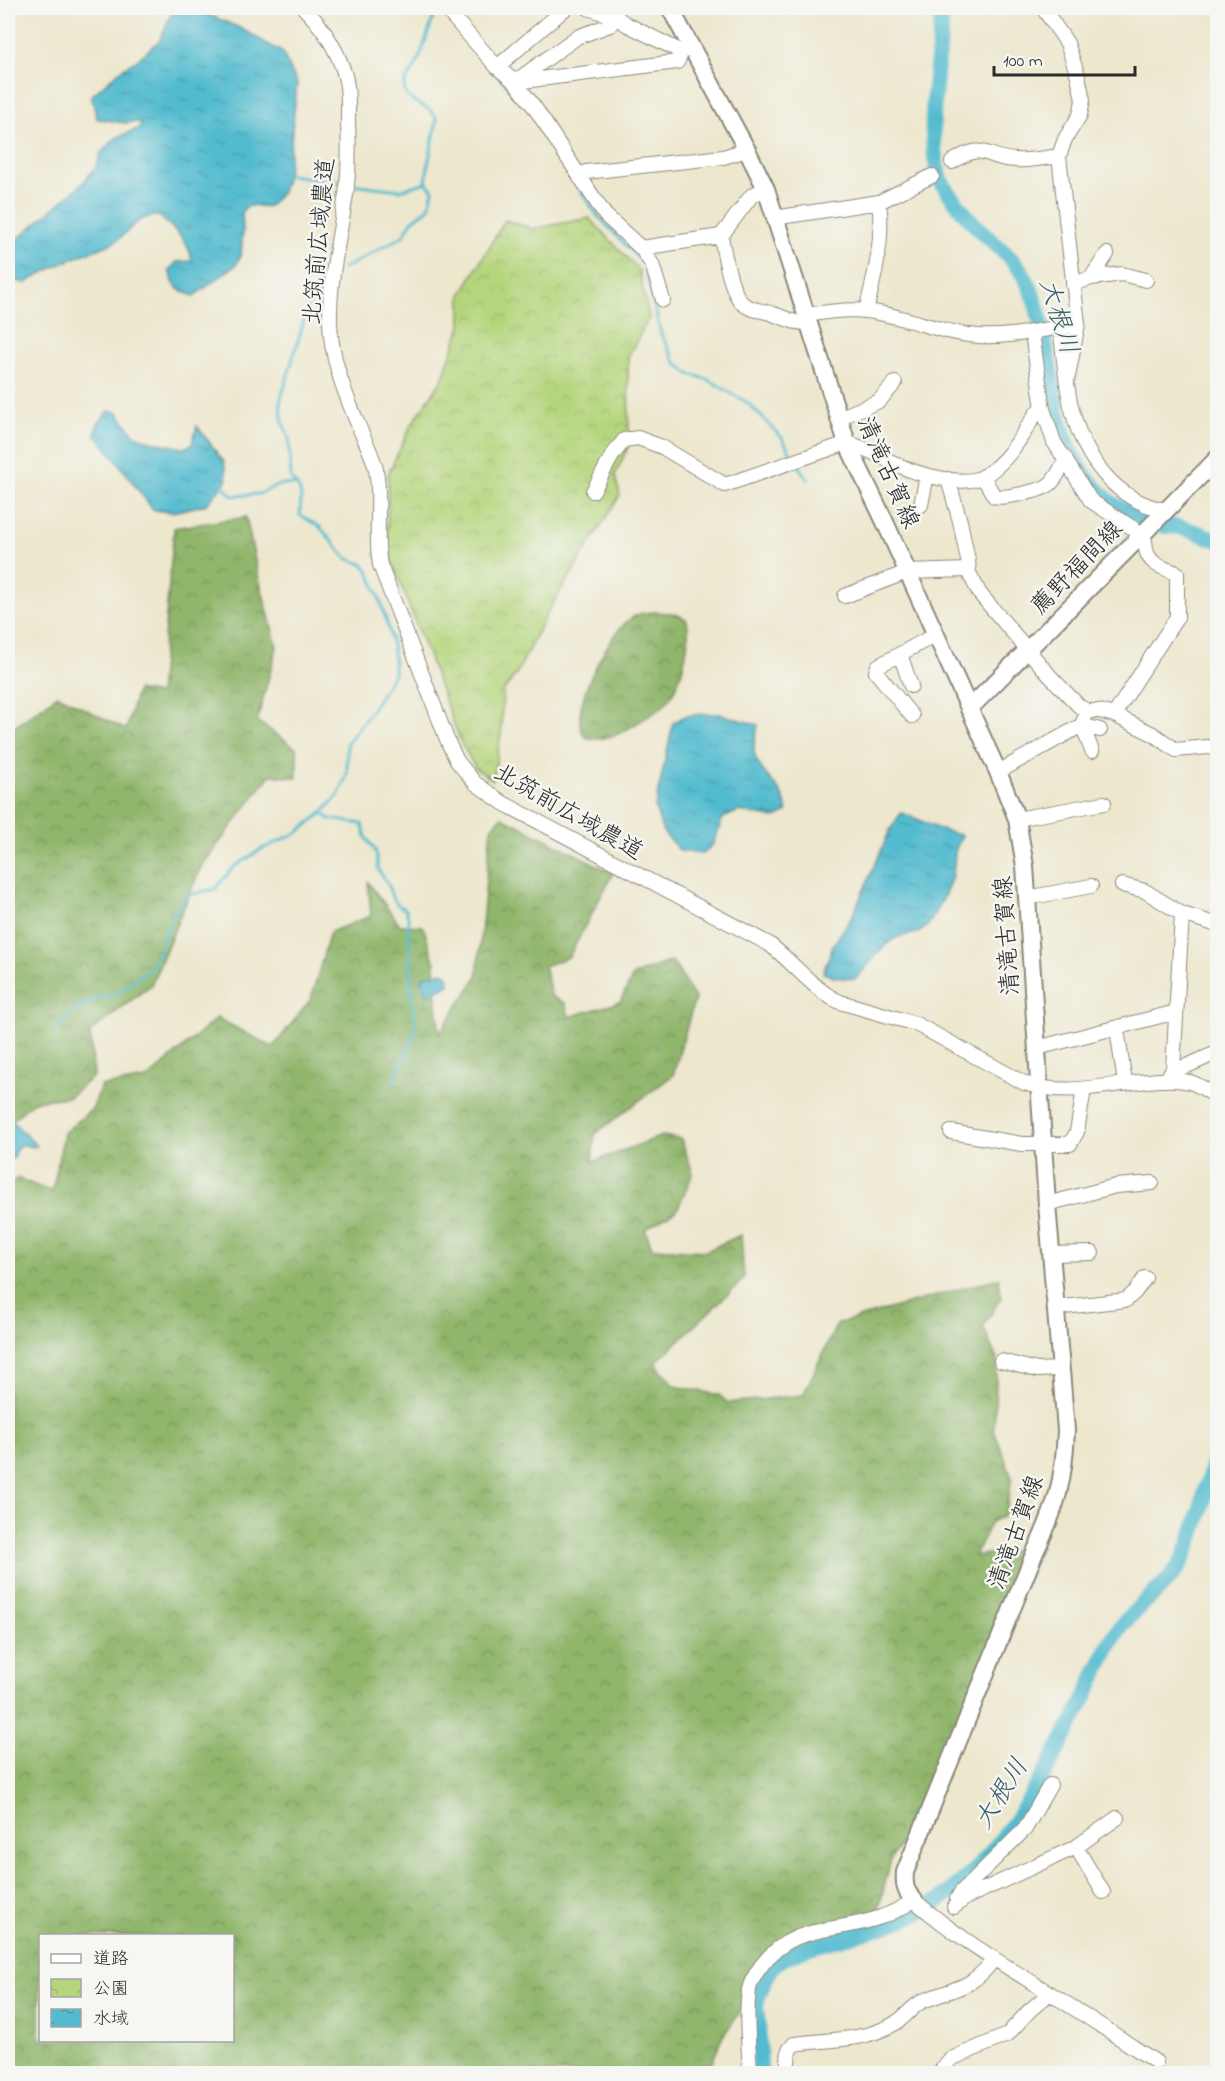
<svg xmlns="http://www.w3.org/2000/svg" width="1225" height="2081" font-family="'Indie Flower','Klee One',sans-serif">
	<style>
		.forest { fill: url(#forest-crowns); stroke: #5e704c; stroke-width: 1.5; fill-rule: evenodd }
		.park { fill: url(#park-crowns); stroke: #708054; stroke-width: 1.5 }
		.water { fill: url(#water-ripples); stroke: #3e737d; stroke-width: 1.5 }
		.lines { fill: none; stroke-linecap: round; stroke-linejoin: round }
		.stream { stroke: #52bbcf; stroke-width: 3 }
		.river { stroke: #52bbcf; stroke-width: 16 }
		.minor-casing { stroke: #8c897c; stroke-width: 16 }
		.major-casing { stroke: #8c897c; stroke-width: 20 }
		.minor { stroke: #fff; stroke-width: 14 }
		.major { stroke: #fff; stroke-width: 16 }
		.labels { text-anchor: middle; stroke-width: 5; stroke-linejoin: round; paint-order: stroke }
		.street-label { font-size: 24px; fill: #2b2b2b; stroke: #f6f6f2 }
		.water-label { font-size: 26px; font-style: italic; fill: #395d64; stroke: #f6f6f2 }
	</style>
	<defs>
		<pattern id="forest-crowns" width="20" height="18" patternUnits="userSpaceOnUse" patternTransform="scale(1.5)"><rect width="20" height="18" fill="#90b66c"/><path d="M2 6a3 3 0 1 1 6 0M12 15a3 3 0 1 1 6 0" fill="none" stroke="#769459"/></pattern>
		<pattern id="park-crowns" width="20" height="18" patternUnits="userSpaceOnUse" patternTransform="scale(1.5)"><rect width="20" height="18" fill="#b5d57d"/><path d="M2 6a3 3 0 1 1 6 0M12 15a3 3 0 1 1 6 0" fill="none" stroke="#9cb76c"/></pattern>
		<pattern id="water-ripples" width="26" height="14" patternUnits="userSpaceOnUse" patternTransform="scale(1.5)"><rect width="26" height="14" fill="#52bbcf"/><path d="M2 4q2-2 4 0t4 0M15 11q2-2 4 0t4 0" fill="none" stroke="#4498a8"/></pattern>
	</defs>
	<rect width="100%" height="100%" fill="#f6f6f2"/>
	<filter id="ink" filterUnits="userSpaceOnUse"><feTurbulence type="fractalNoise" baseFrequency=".0167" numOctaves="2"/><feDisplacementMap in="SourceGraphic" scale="12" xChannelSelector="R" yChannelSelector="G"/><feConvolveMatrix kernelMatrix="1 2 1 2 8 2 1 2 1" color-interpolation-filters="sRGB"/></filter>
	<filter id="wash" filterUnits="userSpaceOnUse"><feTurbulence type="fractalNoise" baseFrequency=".008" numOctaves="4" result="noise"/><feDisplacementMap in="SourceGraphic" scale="24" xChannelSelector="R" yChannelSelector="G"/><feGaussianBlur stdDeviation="1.35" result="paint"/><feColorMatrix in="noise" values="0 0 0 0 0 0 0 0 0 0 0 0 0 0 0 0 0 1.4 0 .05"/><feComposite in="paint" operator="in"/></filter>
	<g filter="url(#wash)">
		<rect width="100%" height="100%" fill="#ede7cd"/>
		<path class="forest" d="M246 517 258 575 277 647 257 721 297 749V778L270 775 201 867 151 985 90 1032 94 1076 69 1097 34 1101 8 1124V732L58 695 126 730 137 690 159 694 174 528Z
			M655 612C666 613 679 613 687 620 691 644 681 690 662 707 654 714 643 719 634 725 620 735 604 741 587 738 562 718 609 634 629 620 637 613 645 613 655 612Z
			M502 817 613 873 569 957 544 966 552 997 565 1003 569 1017 620 1002 633 975 672 961 695 998 673 1075 595 1134 592 1162 662 1136 681 1139 693 1173 677 1210 645 1229 652 1248 706 1251 741 1235 744 1279 655 1363 675 1386 719 1395 728 1403 803 1395 837 1324 999 1278 1001 1298 983 1326 997 1360 994 1430 1012 1478 1005 1515 991 1522 974 1556 1041 1546 927 1799 891 1859 875 1924 781 1952 721 2039 708 2073 8 2074V1185L17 1178 52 1192 64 1133 93 1108 101 1086 147 1079 217 1018 273 1047 311 999 330 932 371 916 368 882 400 925 423 926 435 964 439 1034 477 977 491 828ZM40 1936H232V2040H40Z"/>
		<path class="park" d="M589 218 639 270 649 318 628 357 629 445 615 475 620 495 548 611 517 673 503 691 501 734 493 780 476 769 462 745 387 548 388 474 412 424 442 380 461 326V295L505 220 533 229Z"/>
		<path class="water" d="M173 9 205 13 240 28 282 52 297 83 288 171 282 192 270 205 265 207 253 205 244 208 242 215 243 230 241 255 236 265 194 296C176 291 174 287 169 270L177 262 192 261C190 242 173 228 159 216 135 216 133 229 116 241 106 247 92 251 81 255 62 263 44 271 26 283L8 279V247L83 183 96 167 101 153 116 138 140 128 141 123C135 121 133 122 127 123 120 123 107 119 97 119L91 96 122 69 137 60 160 40Z
			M108 411 117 412 135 435 146 440 184 448 192 444 197 426 224 462 227 480 207 504 173 512 153 510 108 449 95 435 98 424Z
			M703 714H720L758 725C755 737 751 752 758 763 768 781 784 788 787 812L775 818 739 811 723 818 713 844 703 854 680 851 663 832 655 807 673 723 685 716Z
			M901 813C922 819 940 833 962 835 960 841 956 847 955 853 954 859 955 865 953 871 950 885 935 920 924 929 916 937 902 933 894 939 878 948 869 967 855 979L834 977 823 973 833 945 852 917 890 830Z
			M442 972 448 975 449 984 430 994 426 993 422 983 423 976Z
			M8 1117 37 1146 32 1147 21 1144 15 1150V1157L8 1162Z"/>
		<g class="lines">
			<path class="stream" d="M477 54 522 101
				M283 174 345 183
				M570 174 597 215 644 264 661 334 676 363 689 374 707 379 748 403 783 439 792 456
				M351 184 400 190 427 182
				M343 269 403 236 412 221 429 208 433 190C431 187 428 186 427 183 424 174 435 133 437 120 431 104 413 106 406 94 400 83 412 74 416 65 425 47 429 27 437 8
				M797 464 808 480
				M222 484 232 496 259 494 281 484 297 485
				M322 813 330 819 362 824 366 837 376 852 378 869 389 886 391 895 398 905 406 910 408 917 412 999 416 1023 412 1041 393 1082
				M55 1031 65 1019 85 1004 104 996H114L150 968 160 951 162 940 174 913 187 895 215 889 234 867 260 850 297 833 322 813 338 796 347 775V743L367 717 394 674C396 642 380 597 367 568L362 564 346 558 320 527 300 515 301 495 299 489 291 478 289 438 283 423 280 402 308 307C312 300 322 296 325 289"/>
			<path class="river" d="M942 8C941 60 923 128 940 179 941 183 962 210 967 216 985 239 1015 255 1028 283 1058 350 1041 430 1095 487 1101 493 1107 501 1115 505 1129 514 1148 523 1165 526 1169 526 1174 526 1179 527 1192 530 1205 536 1218 540
				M760 2074C760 2057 759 2040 758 2024 757 2017 755 2008 757 2001 759 1991 770 1967 778 1962 800 1947 830 1942 855 1935 892 1925 927 1913 956 1887 1013 1840 1047 1770 1081 1706 1094 1681 1104 1650 1120 1628 1139 1602 1172 1585 1185 1555 1201 1520 1206 1482 1218 1447"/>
		</g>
	</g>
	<g filter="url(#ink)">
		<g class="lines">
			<g class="minor-casing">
				<path id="minor" d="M304 8C321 25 335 46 343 69 349 86 348 105 348 123 349 144 349 166 347 187 341 232 329 277 330 322 331 360 345 393 359 427 365 441 373 455 376 470 382 501 374 533 380 565L448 742 457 761 475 783 503 803 769 944C793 962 813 990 840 1002L916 1024 1024 1083C1062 1096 1100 1086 1139 1082 1155 1080 1173 1078 1190 1082 1200 1085 1209 1092 1218 1098
					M445 8 497 67 515 82 535 108 605 215 641 248 721 236 752 195 766 189
					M588 8 616 17 626 24 682 52 689 49
					M1043 8 1067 43 1078 76 1083 100 1080 115 1065 139 1059 156 1078 324 1067 382
					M497 67 566 8
					M516 81 577 37 610 25 616 17V8
					M515 82 677 62 682 52
					M952 162C986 140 984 159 1016 160 1030 161 1045 158 1059 156
					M580 178 586 172 723 157 747 150
					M774 218 879 202 932 176
					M721 236C724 252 730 291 742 303 751 311 763 310 773 314 786 318 794 324 809 323
					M641 248 652 264 663 300
					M1091 278 1107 254
					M1073 284 1091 278 1122 274 1146 280
					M866 311C875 275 884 240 879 202
					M806 315C826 312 846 309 866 311 904 315 939 333 978 336 1011 338 1046 329 1078 324
					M1060 327C1064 354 1065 383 1072 410 1084 457 1115 501 1165 510
					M1032 333 1043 409 1054 442 1091 501 1142 534C1146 540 1145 542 1146 549 1149 565 1164 568 1177 573V617L1114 715
					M839 418 879 401 895 383
					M983 477 994 496C1004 499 1042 491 1050 484 1057 478 1061 467 1066 459
					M948 479 960 521 968 560 969 573 980 594 1050 676 1079 706 1087 711H1099L1114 715 1153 734 1176 750 1208 747 1218 749
					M593 491 612 456 624 440 638 438 662 447 725 485 847 443C866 447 880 457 898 465 917 474 964 488 984 476 1008 462 1022 435 1037 412L1043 409
					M921 505 927 475
					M845 596 907 572 968 570
					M900 654 911 686
					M912 716 876 672 878 666 935 635
					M1082 725 1092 751
					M1082 725 1100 730
					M998 772 1082 725 1087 711
					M1017 819 1104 803
					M1122 885 1145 891 1182 914 1218 925
					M1027 898 1091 886
					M1117 1029 1125 1083
					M1037 1048 1176 1012
					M1173 1069C1190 1068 1202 1057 1218 1053
					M1166 1080 1173 1069 1182 914
					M951 1132 1022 1144H1070L1077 1132 1084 1089
					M1047 1204 1116 1186 1152 1183
					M1051 1254 1092 1253
					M1055 1308 1126 1300 1135 1292 1145 1278
					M1001 1361 1037 1370 1060 1369
					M1076 1847 1103 1892
					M957 1899 961 1892 1025 1829 1050 1785
					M954 1907 965 1898 1076 1847 1117 1818
					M750 2074C749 2046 745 2018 749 1990 750 1982 756 1973 761 1966 794 1922 835 1934 881 1917 893 1913 904 1907 914 1900 956 1937 1004 1965 1051 1994 1087 2016 1121 2039 1156 2062
					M787 2074 789 2050 794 2044C829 2039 862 2042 894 2024 905 2018 912 2006 923 2001 955 1988 972 1989 994 1959
					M938 2074 951 2059 1007 2035 1029 2011 1050 1993"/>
			</g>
			<g class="major-casing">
				<path id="major" d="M670 8 747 150 766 189 847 443 885 522 998 772 1017 819 1025 866 1047 1204 1066 1430C1064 1481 1057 1506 1035 1552L905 1872C904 1885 905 1891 914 1900
					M969 709 1218 458"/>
			</g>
			<use href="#minor" class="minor"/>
			<use href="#major" class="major"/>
		</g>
	</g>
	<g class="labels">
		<g class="street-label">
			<text transform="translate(318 241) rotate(-85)" y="8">北筑前広域農道</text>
			<text transform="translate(889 472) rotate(66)" y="8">清滝古賀線</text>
			<text transform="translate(1076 567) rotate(-46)" y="8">薦野福間線</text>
			<text transform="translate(569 811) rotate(30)" y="8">北筑前広域農道</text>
			<text transform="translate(1006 936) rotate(-94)" y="8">清滝古賀線</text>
			<text transform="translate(1015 1532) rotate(-70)" y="8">清滝古賀線</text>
		</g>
		<g class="water-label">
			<text transform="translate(1060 316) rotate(73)" y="9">大根川</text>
			<text transform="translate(1000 1793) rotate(-58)" y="9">大根川</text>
		</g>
	</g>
	<rect width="1225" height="2081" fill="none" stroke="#f6f6f2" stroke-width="30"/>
	<rect x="39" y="1934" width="195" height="108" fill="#f6f6f2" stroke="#a5a5a2" stroke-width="1.5"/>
	<rect x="51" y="1954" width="30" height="9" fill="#ffffff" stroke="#a5a5a2" stroke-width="1.5"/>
	<text x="93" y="1964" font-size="18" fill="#2b2b2b">道路</text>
	<rect x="51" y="1979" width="30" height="18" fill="url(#park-crowns)" stroke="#a5a5a2" stroke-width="1.5"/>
	<text x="93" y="1994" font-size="18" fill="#2b2b2b">公園</text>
	<rect x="51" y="2009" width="30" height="18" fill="url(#water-ripples)" stroke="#a5a5a2" stroke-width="1.5"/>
	<text x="93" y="2024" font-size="18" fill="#2b2b2b">水域</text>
	<path d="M994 66v9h141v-9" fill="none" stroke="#2b2b2b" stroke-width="3"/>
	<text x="1003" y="66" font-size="18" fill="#2b2b2b" stroke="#f6f6f2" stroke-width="4.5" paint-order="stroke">100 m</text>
</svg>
